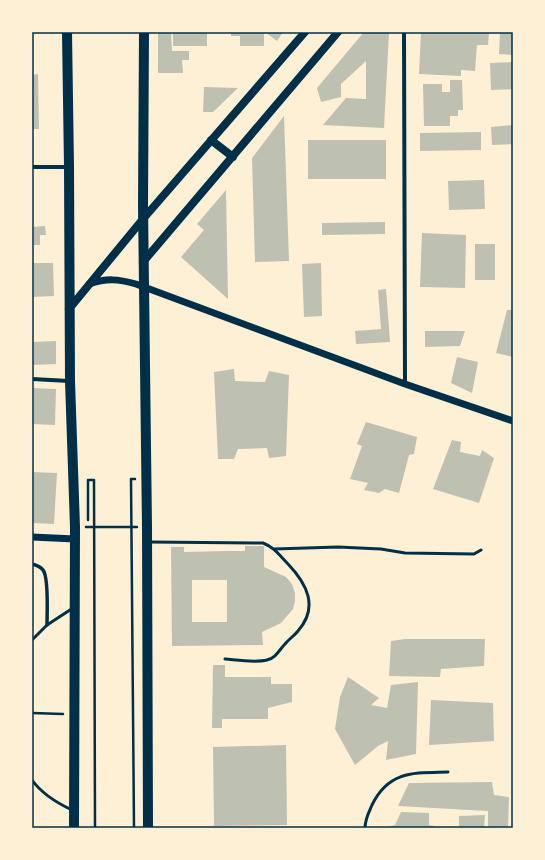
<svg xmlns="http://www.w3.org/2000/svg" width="545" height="860" font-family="'Noto Sans',sans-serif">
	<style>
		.building { fill: #bec0b2; fill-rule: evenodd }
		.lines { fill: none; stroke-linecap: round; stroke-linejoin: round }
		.path { stroke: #003049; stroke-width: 2.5 }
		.service { stroke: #003049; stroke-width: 3 }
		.pedestrian { stroke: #003049; stroke-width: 3.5 }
		.minor { stroke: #003049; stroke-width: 4 }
		.tertiary { stroke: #003049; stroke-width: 7 }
		.secondary { stroke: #003049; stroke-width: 8 }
		.primary { stroke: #003049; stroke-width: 10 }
		.neatline { fill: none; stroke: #003049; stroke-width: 1.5 }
	</style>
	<rect width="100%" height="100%" fill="#fdf0d5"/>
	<path class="building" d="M158 32H171L172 51H189V60H182L183 73H158Z
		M173 32H207V46H173Z
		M231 32H264V46H240V36H231Z
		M265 32H283L277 41Z
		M364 32H389L384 128 323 125 346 98 366 99V61L341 84V97L321 102 317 88Z
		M421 32H489L488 45H477L475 71 461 70V76L419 74Z
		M500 32H513V55L499 54Z
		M513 62V89L491 90 490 63Z
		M38 74 39 129H32V75Z
		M450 80H462L463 110H458V116H450V126H424L423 84H442V92H450Z
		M204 87 238 88 213 112H203Z
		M284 116 289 261 255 262 252 158Z
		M513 125V144L492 145 491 127Z
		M481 132V150L420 151V133Z
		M308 140H386V179H308Z
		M484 180 485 209 449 210 448 181Z
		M226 190 228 299 181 257 204 230 197 224Z
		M385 222V234L322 235V223Z
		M45 226 46 235H40V245H32L33 232H32V227Z
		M422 233 466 235 465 288 420 287Z
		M475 244H495V280H475Z
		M32 263H53L54 296 32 297Z
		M321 263 322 316 304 317 302 264Z
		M386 289 390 342 356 344 355 331 381 329 378 290Z
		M507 310H513V357L496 353Z
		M425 331H465L460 346 425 347Z
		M56 341V364L32 365V342Z
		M457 357 478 362 472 393 451 383Z
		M234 369 235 381 265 382 269 371 289 375 286 456 269 458 267 448 238 449 234 459H218L214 372Z
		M32 388 56 389 55 425 32 424Z
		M366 422 417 437 414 454 409 455 399 493 385 489 379 493 364 490 368 483 350 479 362 446 357 444Z
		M452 440 461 442 460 452 480 456 482 450 494 458 479 503 433 489Z
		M32 472 57 473 54 524 32 523Z
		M245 546H264V567L286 577 292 584 295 593V601L293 609 281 623 262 632 263 645 172 646 171 547H184V552L227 551H245ZM192 580H227V622H192Z
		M405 639H485L484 666 441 669 440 677 389 676 391 641Z
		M213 665H225V677H271V684H292V702L268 708V719H222V728H212Z
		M348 677 379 698 371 705 387 708 391 685 418 682 416 754 386 760 388 741 378 746 355 765 335 729 340 697Z
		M431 700 493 703 494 741 429 745Z
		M286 745 287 825 214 826 213 747Z
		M492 782 494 795 509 797 508 828H488V811L398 806 409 783Z
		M401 812 429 813V825L445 828H382L395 825Z
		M485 815 484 828H459V816Z"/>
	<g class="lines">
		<path class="path" d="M88 520V480H94L95 828
			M86 527H137
			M32 713 63 714
			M134 828 131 479H135"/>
		<path class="service" d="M149 542 263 543C274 547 280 556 288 564 307 584 319 607 298 631 294 636 289 639 285 644 279 650 276 658 267 660 255 663 237 660 225 659
			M274 549 338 547 381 549 405 553 474 554 481 550
			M32 640 47 625 73 608
			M32 780C42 794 57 803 72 810
			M365 828C365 819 369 812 372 805 389 770 415 773 448 772"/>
		<path class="pedestrian" d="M32 564C36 565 40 566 43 570 49 577 47 614 47 625"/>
		<path class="minor" d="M404 32 405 384
			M32 167H68
			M32 379 69 381"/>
		<path class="tertiary" d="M89 284C107 278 118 279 136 284L405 384 513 421
			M32 537 75 539"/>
		<path class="secondary" d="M211 140 233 157
			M143 262 338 32
			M69 309 143 219 305 32"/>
		<path class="primary" d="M67 32 69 167 70 381 75 527 74 828
			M144 32 143 205 147 527 148 828"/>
	</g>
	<rect width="545" height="860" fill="none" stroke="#fdf0d5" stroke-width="66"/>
	<rect x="33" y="33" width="479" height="794" class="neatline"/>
</svg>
